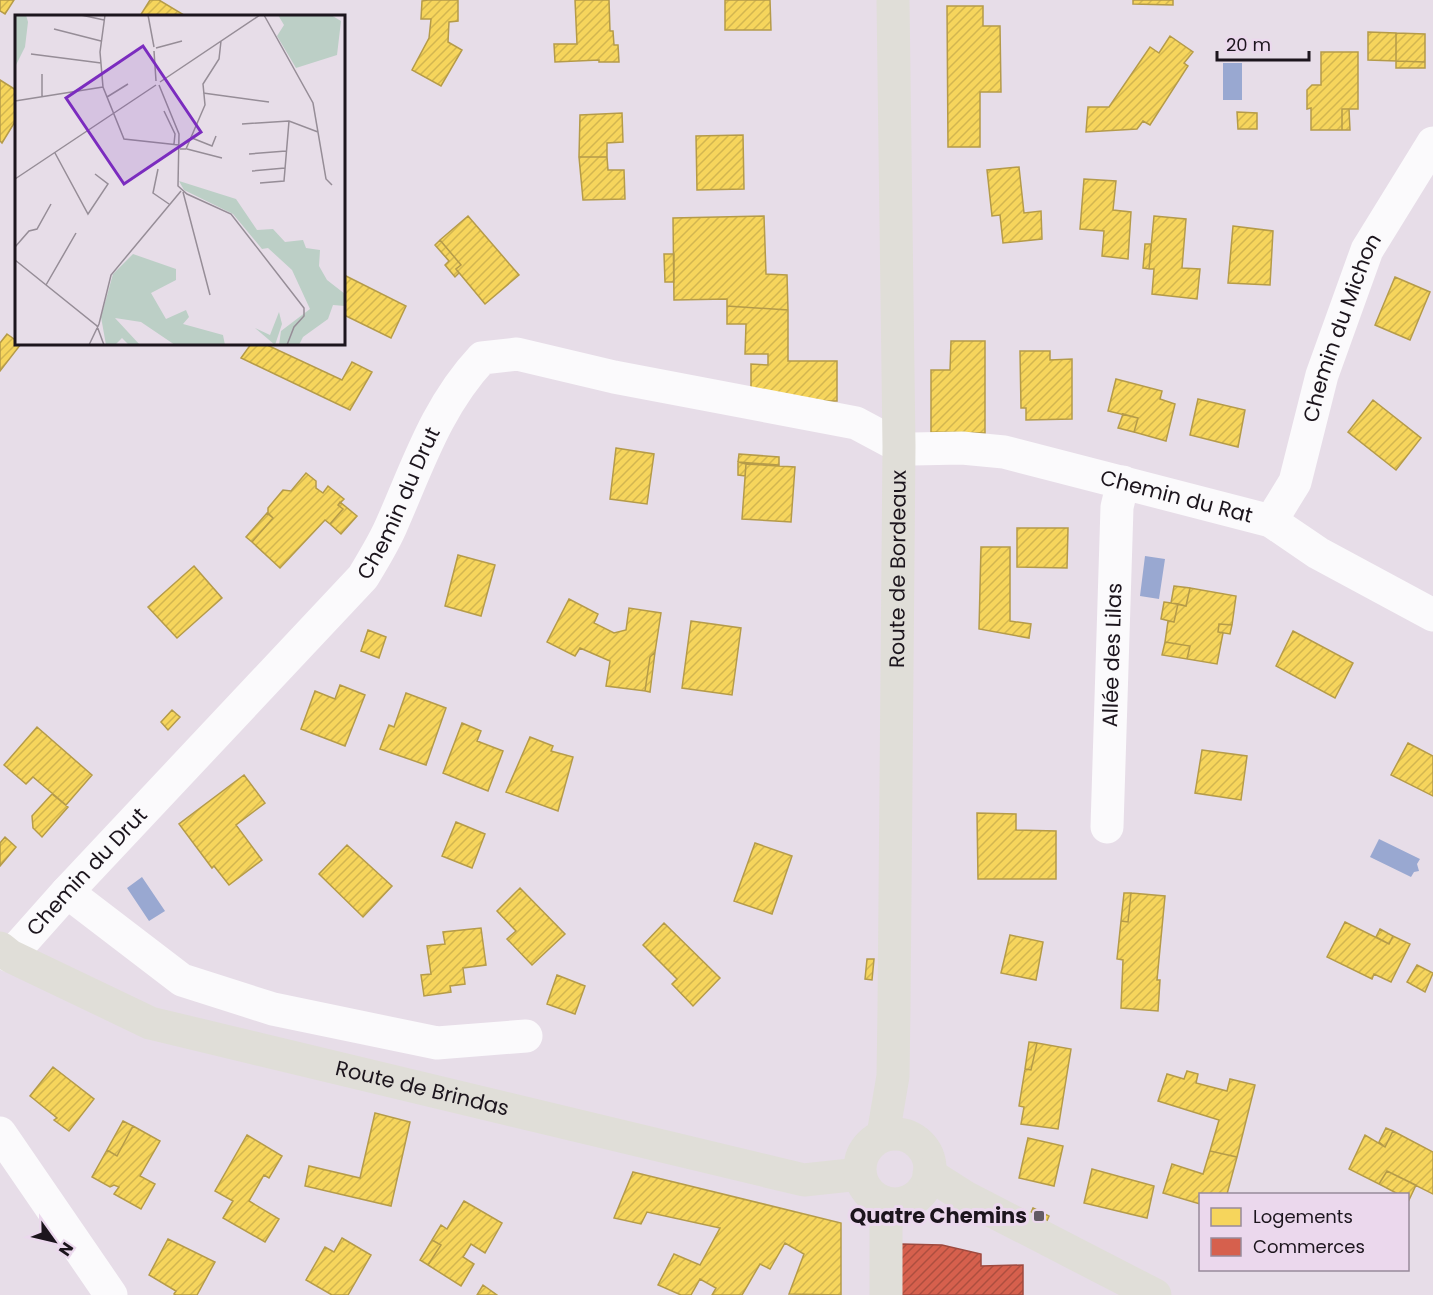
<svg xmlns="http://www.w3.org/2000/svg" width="1433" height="1295" font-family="Poppins,sans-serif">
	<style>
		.water { fill: #99a8d1 }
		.homes { fill: url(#homes-hatch); stroke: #b59b49; stroke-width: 1.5 }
		.shops { fill: url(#shops-hatch); stroke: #9e4a3f; stroke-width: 1.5 }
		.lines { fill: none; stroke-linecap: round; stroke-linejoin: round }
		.minor { stroke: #fbfafc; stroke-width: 33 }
		.major { stroke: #e0ded8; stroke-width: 33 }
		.poi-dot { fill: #635b64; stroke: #ebd8ed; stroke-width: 2 }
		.labels { text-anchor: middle; stroke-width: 6; stroke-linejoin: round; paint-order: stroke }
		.street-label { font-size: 21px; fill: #1c151d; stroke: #ebd8ed }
		.poi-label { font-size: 21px; font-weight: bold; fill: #1c151d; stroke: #ebd8ed; text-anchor: end }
		.inset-road { fill: none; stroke: #968d97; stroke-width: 1.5 }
		.view { fill: #7b2cbf; fill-opacity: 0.15; stroke: #7b2cbf; stroke-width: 3 }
		.inset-edge { fill: none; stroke: #1c151d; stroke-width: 3 }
	</style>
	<defs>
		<pattern id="homes-hatch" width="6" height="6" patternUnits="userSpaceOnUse" patternTransform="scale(1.5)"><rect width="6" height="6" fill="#f6d55c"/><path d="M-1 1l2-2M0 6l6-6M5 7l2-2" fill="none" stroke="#d2b650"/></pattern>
		<pattern id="shops-hatch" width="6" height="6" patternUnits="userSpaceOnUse" patternTransform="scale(1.5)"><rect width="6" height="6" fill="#d6604d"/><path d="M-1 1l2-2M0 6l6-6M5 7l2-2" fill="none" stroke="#ad4e3f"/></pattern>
	</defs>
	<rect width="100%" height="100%" fill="#e7dde8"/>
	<path class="water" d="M1223 63H1242V100H1223Z
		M1145 556 1165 559 1159 599 1140 596Z
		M1379 839 1420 859 1417 864 1419 871 1414 872 1411 877 1370 857Z
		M142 877 165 911 149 921 127 888Z"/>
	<path class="homes" d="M0 0H14L5 14 0 11Z
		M150 0H159L184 15 140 16Z
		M428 0H458V21L449 22 448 42 462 50 441 86 412 70 429 38 431 19H421L422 1Z
		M575 0H609L610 31H613L614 45H618L619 62H599V60L555 62 554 44H577Z
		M725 0H770L771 30H725Z
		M1133 0H1173V5L1133 4Z
		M947 6H983V26H1000L1001 92H980V147H948Z
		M1368 32 1396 33V61L1368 60Z
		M1396 33 1425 34V62L1396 61Z
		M1170 36 1193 52 1184 63 1188 66 1150 125 1143 121 1137 129 1086 132 1088 107H1109L1150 47 1159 53Z
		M1321 52H1358V109H1342V130H1311V108L1307 109V90L1312 85H1321Z
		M1396 61 1425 62V68H1396Z
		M0 80 16 90V120L2 143 0 141Z
		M1342 109H1349L1350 130H1342Z
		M1237 112 1257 113V129H1238Z
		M622 113 623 142 607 143V157H579L580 115Z
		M743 135 744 189 697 190 696 136Z
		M579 157H607L608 170H624L625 199 583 200Z
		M1019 167 1024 213 1041 211 1042 239 1003 243 1000 215 992 216 987 170Z
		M1084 179 1116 181 1113 210 1131 212 1128 259 1102 256 1104 231 1080 229Z
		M468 216 519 275 485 304 456 269 461 265 440 240Z
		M764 216 766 274 787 275 788 310 727 306V299L674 300 673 218Z
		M1154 216 1186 219 1182 268 1200 269 1197 299 1152 294 1154 269H1149Z
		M1233 226 1273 231 1270 285 1228 283Z
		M440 240 461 265 456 269 459 273 455 277 445 265 449 261 435 245Z
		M1145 244H1151L1149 269 1143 268Z
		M664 254H674V282H665Z
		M344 275 406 306 391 338 344 315Z
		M1395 277 1430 292 1410 340 1375 325Z
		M727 306 788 310V361H837V401H769L751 392V364L768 365V354H745L746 324H727Z
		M7 334 21 344 0 371V343Z
		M951 341H985V433L931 432V370H950Z
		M251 344H265L342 380 352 362 372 372 350 410 241 358Z
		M1020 351H1050V360L1072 359V419L1026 420V408H1021Z
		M1116 379 1162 391 1160 399 1175 404 1166 441 1134 432 1138 418 1108 411Z
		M1198 399 1245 410 1238 447 1190 435Z
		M1373 400 1421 438 1396 470 1348 432Z
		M1123 414 1138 418 1134 432 1118 428Z
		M616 448 654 454 647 504 610 499Z
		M739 454 779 457V465L738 462Z
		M738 462 746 464 745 476 738 475Z
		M746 464 795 467 791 522 742 519Z
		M306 473 316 481V488L323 493 328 486 344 499 338 505 343 509 330 524 325 520 280 568 252 542 273 518 268 513V508L283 490 291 491Z
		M340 502 357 516 341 534 330 524 343 509 338 505Z
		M267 513 273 518 252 542 246 537Z
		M1017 528H1068L1067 568 1017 567Z
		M981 547H1010V621L1031 624 1029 638 979 629Z
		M458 555 495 565 481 616 445 606Z
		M194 566 222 598 177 638 148 607Z
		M1174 586 1190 588 1186 606 1171 603Z
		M1190 588 1236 596 1232 625 1219 624 1218 632 1223 633 1217 664 1187 659 1190 646 1165 642 1168 621 1174 622 1178 604 1186 606Z
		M569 599 598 614 594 623 614 633 626 630 629 608 661 613 655 652 650 657 645 691 606 686 610 661 580 648 575 656 547 642Z
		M1164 602 1178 604 1174 622 1161 619Z
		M691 621 741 628 732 695 682 688Z
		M1219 624 1232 625 1230 634 1218 632Z
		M368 630 386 637 379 658 361 651Z
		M1293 631 1353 663 1335 698 1276 666Z
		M1165 642 1190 646 1187 659 1162 655Z
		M655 652 650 692 645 691 650 657Z
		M340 685 365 695 345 746 301 729 315 691 335 699Z
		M406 693 446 708 426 765 380 749 389 725 394 727Z
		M172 710 180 717 168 730 161 722Z
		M462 723 481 731 477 741 503 751 488 791 443 773Z
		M37 727 92 775 66 805 33 777 26 784 4 765Z
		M530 737 553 746 551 751 573 757 558 811 506 792Z
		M1408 743 1433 756V796L1391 775Z
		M1202 750 1247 756 1241 800 1195 793Z
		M244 775 265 803 236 825 262 860 229 885 214 866 212 868 179 824Z
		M52 794 68 807 42 837 33 828 32 816Z
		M977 813 1016 814V830L1056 831V879H978Z
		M456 822 485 834 472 868 442 856Z
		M5 837 16 847 0 866V843Z
		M755 843 792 856 772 914 734 901Z
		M347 845 392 886 363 917 319 874Z
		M520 888 565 934 532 965 507 939 516 931 497 911Z
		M1124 893H1131L1128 922 1121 921Z
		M1131 893 1165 896 1157 980H1160L1158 1011 1121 1008 1123 960 1117 959 1121 921 1128 922Z
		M1345 922 1389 944 1393 936 1410 944 1391 982 1374 974 1372 979 1327 957Z
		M664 923 720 978 693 1006 672 984 677 979 643 945Z
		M481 928 486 965 463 968 465 984 450 986 451 992 424 996 421 975 431 974 427 946 445 944 443 932Z
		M1380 929 1393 936 1389 944 1376 937Z
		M1010 935 1043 942 1036 980 1001 973Z
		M867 959H874L872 980 865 979Z
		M1417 965 1433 973 1425 992 1407 982Z
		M557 975 585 986 575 1014 547 1004Z
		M1029 1042 1037 1043 1031 1070 1025 1069Z
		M1037 1043 1071 1049 1058 1129 1021 1124 1024 1107 1019 1106 1025 1069 1031 1070Z
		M53 1067 94 1099 69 1131 54 1120 57 1118 30 1096Z
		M1187 1071 1198 1074 1196 1083 1227 1091 1230 1079 1255 1085 1237 1157 1210 1151 1219 1120 1158 1101 1167 1074 1184 1079Z
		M375 1113 410 1122 391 1206 305 1186 309 1166 360 1178Z
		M123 1121 133 1126 117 1156 107 1150Z
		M133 1126 160 1141 140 1176 155 1184 141 1209 114 1194 119 1187 114 1185 110 1187 92 1177 107 1150 117 1156Z
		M1386 1128 1393 1131 1385 1147 1379 1142Z
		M1393 1131 1433 1152V1194L1387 1171 1379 1184 1349 1169 1365 1135 1385 1147Z
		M247 1135 282 1156 269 1178 264 1175 249 1201 279 1219 265 1242 223 1218 233 1201 215 1191Z
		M1028 1138 1063 1146 1054 1186 1019 1178Z
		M1210 1151 1237 1157 1227 1194H1200V1204L1163 1193 1172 1164 1203 1174Z
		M1092 1169 1154 1186 1147 1218 1084 1203Z
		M1387 1171 1416 1185 1409 1200 1408 1194H1398L1379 1184Z
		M633 1172 841 1223V1295L789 1294 804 1254 785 1243 770 1269 760 1264 742 1295H712L716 1288 700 1279 691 1295H681L658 1285 674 1254 700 1265 720 1228 647 1212 641 1224 614 1218Z
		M464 1201 502 1223 485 1253 471 1244 463 1257 474 1264 461 1286 428 1265 441 1245 432 1240 441 1225 447 1229Z
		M1033 1208 1049 1216 1046 1223 1030 1215Z
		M342 1238 371 1255 348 1295H332L306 1280 325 1247 334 1252Z
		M168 1239 215 1262 197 1295H176L174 1294 176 1291 149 1275Z
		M432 1240 441 1245 428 1265 420 1260Z
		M483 1285 497 1295H477Z"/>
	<path class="shops" d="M901 1244 942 1245 981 1254V1266L1023 1265V1295H901Z"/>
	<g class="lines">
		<g class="minor">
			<path id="s1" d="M1271 521 1295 482 1322 375 1367 250 1433 143"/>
			<path id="s2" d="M1107 827 1117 507 1123 482"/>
			<path d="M67 892 182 980 273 1009 437 1043 526 1036"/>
			<path id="s3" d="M10 956 67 892 363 577C373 560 384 543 392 524 418 465 437 406 482 358L517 354 614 377 856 423 899 446 913 449 962 448 1004 452 1271 521 1318 553 1433 615"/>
			<path d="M0 1133 111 1295"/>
		</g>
		<g class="major">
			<path id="s4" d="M0 948 10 956 150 1023 804 1180 860 1174"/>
			<circle cx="895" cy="1169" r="35"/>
			<path id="s5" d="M883 1135 893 1076 894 1008 899 446 893 0"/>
			<path d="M929 1174 965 1197 1155 1295"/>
			<path d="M886 1295V1203"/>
		</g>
	</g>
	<rect class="poi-dot" x="1033" y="1210" width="12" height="12" rx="3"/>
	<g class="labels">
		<g class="street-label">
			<text dy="7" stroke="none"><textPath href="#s1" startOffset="207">Chemin du Michon</textPath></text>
			<text dy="7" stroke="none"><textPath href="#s3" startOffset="1482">Chemin du Rat</textPath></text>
			<text dy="7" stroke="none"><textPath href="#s3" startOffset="600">Chemin du Drut</textPath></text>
			<text dy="7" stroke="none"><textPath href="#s5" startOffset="567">Route de Bordeaux</textPath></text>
			<text dy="7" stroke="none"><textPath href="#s2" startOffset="172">Allée des Lilas</textPath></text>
			<text dy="7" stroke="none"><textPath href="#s3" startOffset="114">Chemin du Drut</textPath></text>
			<text dy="7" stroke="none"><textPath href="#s4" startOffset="448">Route de Brindas</textPath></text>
		</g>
		<g class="poi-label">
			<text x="1027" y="1223">Quatre Chemins</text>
		</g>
	</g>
	<g transform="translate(15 15)">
		<rect width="330" height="330" fill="#e7dde8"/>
		<path d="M0 0H11L13 7 10 32 0 52ZM263 0H316L326 6 322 40 281 53 262 21 269 10ZM264 297 267 309 260 330 240 313 255 320Z" fill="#bccfc6"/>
		<path d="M164 166 221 184 242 215 258 214 270 227 288 225 291 233 305 235 304 251 312 265 330 279V291L318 290 313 304 288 322 284 330H264L266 316 295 294 277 255 253 233 247 234 218 199 169 175ZM118 239 161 254V265L136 278 151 304 171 295 174 302 168 309 208 320 210 330H160L126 307 100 303 125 330H114L107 323 100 330H91L86 302 98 259Z" fill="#bccfc6"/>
		<path class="inset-road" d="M66 0 89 5M90 0 85 37 88 72 109 124 164 130M133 0 139 32M249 0 298 88 311 164 317 170M39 14 86 26M141 33 167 26M139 36 141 66M16 39 86 48M27 59V81M145 67 245 0M144 70 164 119 163 171 172 179 216 199 289 293V301L279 312 272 330M188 78 254 87M92 82 113 69M0 86 88 72M149 96 160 119 159 129M227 109 274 106 303 117M177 123 197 131 201 121M165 134H171L190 90 188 69 204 44 206 26M172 134 207 143M40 138 73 199 93 169 80 159M234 139 271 136M143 154 138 178 154 189M237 156 270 153M0 164 141 70M245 168 269 166 274 106M168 177 195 280M0 232 14 216 22 214 36 189M0 245 82 311 89 330M31 270 61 218M74 330 84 309 96 260 166 176"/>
		<path class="view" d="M128 31 186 117 109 169 51 83Z"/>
		<rect width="330" height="330" class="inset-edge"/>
	</g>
	<rect x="1199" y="1193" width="210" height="78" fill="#ebd8ed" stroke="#988a9a" stroke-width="1.5"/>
	<rect x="1211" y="1208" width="30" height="18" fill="#f6d55c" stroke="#988a9a" stroke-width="1.5"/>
	<text x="1253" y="1223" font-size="18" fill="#1c151d">Logements</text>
	<rect x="1211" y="1238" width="30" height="18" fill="#d6604d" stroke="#988a9a" stroke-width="1.5"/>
	<text x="1253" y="1253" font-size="18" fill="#1c151d">Commerces</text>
	<g transform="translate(54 1241) rotate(124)" stroke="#ebd8ed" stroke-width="4.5" paint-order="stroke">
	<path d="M0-4.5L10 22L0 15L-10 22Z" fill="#1c151d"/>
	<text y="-9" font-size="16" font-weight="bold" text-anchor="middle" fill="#1c151d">N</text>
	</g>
	<path d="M1217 51v9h92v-9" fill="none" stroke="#1c151d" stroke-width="3"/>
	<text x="1226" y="51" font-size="18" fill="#1c151d" stroke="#ebd8ed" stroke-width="4.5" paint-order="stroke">20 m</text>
</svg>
